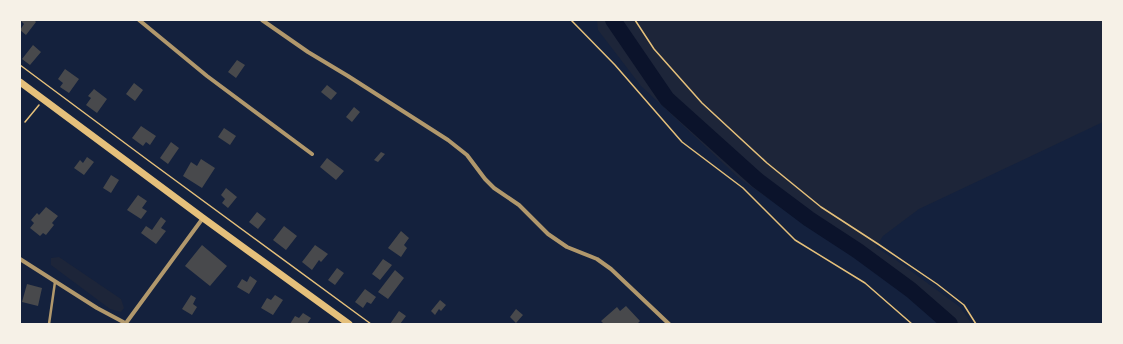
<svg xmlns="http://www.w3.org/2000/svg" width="1123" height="344" font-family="Roboto,sans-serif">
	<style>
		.green { fill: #1d2539 }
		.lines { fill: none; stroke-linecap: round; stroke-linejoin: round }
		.river { stroke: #0b132b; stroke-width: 16 }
		.building { fill: #48494c }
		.path { stroke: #e5c07b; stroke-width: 1.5 }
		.service { stroke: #b1986c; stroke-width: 2.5 }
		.minor { stroke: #b1986c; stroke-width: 4 }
		.secondary { stroke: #e5c07b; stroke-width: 7 }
	</style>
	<rect width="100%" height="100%" fill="#14213d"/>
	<path class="green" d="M597 20H1103V122L919 209 883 236 876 247 896 260 960 307 972 324H939L902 290 740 179 641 86 598 30Z
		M59 257 121 299 124 308 121 312 110 309 51 265V258Z"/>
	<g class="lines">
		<path class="river" d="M613 20 667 99 757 180 809 219 858 251 911 290 950 324"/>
	</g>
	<path class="building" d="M20 20H34L36 22 26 35 20 30 24 24Z
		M33 45 41 52 30 65 22 59Z
		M237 60 245 65 236 78 228 72Z
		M65 69 79 79 69 93 60 87 63 83 58 79Z
		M134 83 143 90 135 101 126 94Z
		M327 85 337 93 331 100 321 92Z
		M94 89 107 99 97 113 86 105 91 98 88 96Z
		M354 107 360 112 352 122 346 117Z
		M141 126 156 136 150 145 146 142 143 146 132 138Z
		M224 128 236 136 230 145 218 137Z
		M171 142 179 148 168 164 160 158Z
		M381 152 385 154 378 162 374 160Z
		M87 157 94 162 84 175 74 168 80 160 83 163Z
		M327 158 344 171 336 180 320 167Z
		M201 159 215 168 202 188 183 176 191 162 197 166Z
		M111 175 119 180 111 193 103 188Z
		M226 188 237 197 228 208 222 203 225 199 221 195Z
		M138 195 147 201 142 208 147 211 141 219 127 210Z
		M46 207 58 216 52 223 54 225 46 235 43 233 40 236 30 228 34 223 31 220 37 213 39 215Z
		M257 212 266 219 258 229 249 222Z
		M161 217 166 221 161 228 166 231 156 244 141 233 146 226 152 230Z
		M284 226 297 236 286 250 273 240Z
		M401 231 409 238 404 245 407 248 401 257 388 248Z
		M202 245 227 266 210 286 185 266Z
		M315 245 328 254 321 262 319 260 312 270 302 262Z
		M383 259 392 265 380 280 372 274Z
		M337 268 344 273 335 285 328 280Z
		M395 270 404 278 388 299 378 292Z
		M250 276 257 281 249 294 237 287 242 279 247 282Z
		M27 284 42 288 38 306 22 302Z
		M365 289 376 297 371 304 367 302 363 308 355 302Z
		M191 295 196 298 193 304 197 307 192 315 182 309Z
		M275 295 283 300 273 315 261 308 267 298 271 300Z
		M440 300 446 305 441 311 439 309 435 315 431 311Z
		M626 306 640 321 637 324H604L601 321 617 307 620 311Z
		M516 309 523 315 516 323 510 317Z
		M399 311 406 316 400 324H390Z
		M303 313 311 318 307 324H290L295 316 299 318Z"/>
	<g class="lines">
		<path class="path" d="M571 20 615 65 682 142 743 188 795 240 865 283 912 324
			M635 20 654 49 702 103 767 163 821 207 878 244 937 284 964 305 976 324
			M20 65 149 161 371 324
			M25 122 39 105"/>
		<path class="service" d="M49 324 55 282"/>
		<path class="minor" d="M139 20 207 76 312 154
			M262 20 308 52 348 76 448 140 467 155 485 179 494 188 519 205 548 234 567 247 597 259 611 269 669 324
			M20 259 97 308 127 324
			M126 323 203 218"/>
		<path class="secondary" d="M20 82 203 218 349 324"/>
	</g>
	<rect width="1123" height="344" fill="none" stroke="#f6f1e7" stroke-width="42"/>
</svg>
